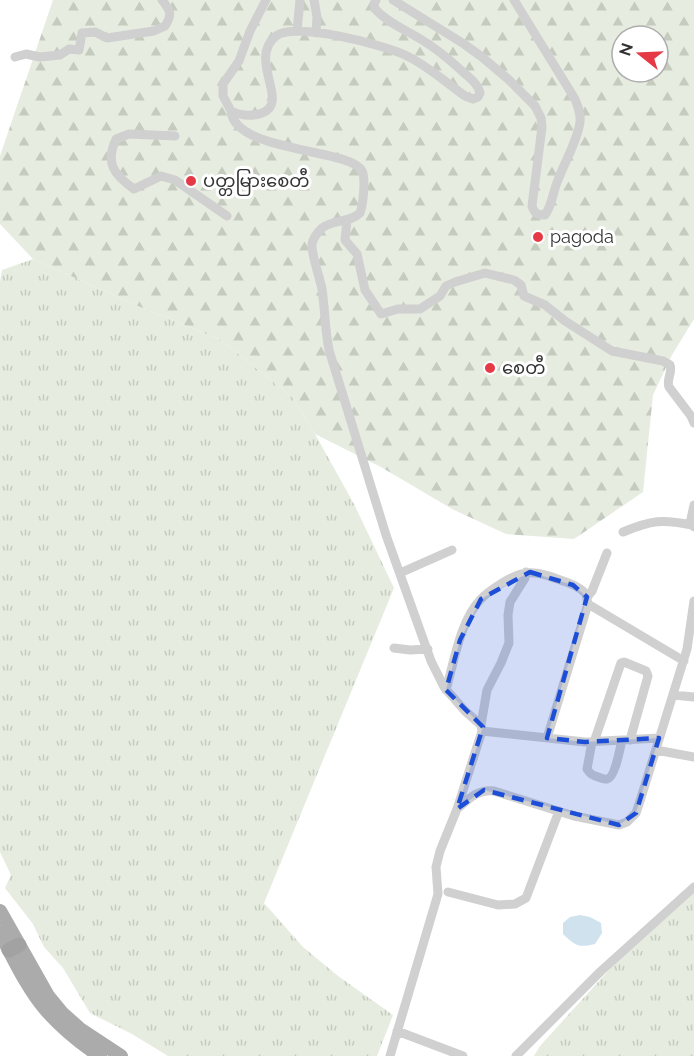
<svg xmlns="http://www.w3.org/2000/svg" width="694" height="1056" font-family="Raleway,'Noto Sans Myanmar',sans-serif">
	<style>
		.grass { fill: url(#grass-tufts) }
		.forest { fill: url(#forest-firs); fill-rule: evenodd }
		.water { fill: #cfe2ee }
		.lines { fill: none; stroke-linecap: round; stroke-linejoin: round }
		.minor { stroke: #d0d0d0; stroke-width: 9 }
		.primary { stroke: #ababab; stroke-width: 14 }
		.trunk { stroke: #a2a2a2; stroke-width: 15 }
		.marked { fill: #1d4ed8; fill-opacity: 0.2; stroke: #1d4ed8; stroke-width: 4.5; stroke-dasharray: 12 8; stroke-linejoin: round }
		.poi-dot { fill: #e63946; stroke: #fff; stroke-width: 2 }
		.labels { text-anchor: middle; stroke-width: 6; stroke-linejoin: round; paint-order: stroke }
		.poi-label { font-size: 18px; fill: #333; stroke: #fff; text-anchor: start }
	</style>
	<defs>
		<pattern id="grass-tufts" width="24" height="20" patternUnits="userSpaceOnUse" patternTransform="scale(1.5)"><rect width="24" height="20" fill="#e6ecdf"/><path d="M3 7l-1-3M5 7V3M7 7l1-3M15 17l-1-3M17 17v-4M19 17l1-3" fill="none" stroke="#c6cbc0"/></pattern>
		<pattern id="forest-firs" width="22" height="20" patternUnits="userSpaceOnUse" patternTransform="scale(1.5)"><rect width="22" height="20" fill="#e6ecdf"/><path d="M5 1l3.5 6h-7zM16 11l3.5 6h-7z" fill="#c6cbc0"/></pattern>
	</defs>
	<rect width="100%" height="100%" fill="#fff"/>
	<path class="grass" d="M33 259 138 306 221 340 293 398 315 434 354 504 394 588 264 903 303 947 338 976 393 1015 377 1056H168L132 1034 90 1013 63 968 44 947 33 924 5 888 11 875 0 852V282L2 270Z
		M694 889V1056H534L540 1046 627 950Z"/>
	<path class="forest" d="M53 0H694V319L672 355 653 395 643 492 574 539 506 534 452 509 381 467 315 434 293 398 221 340 138 306 33 259 0 224V156ZM622 36H658V72H622Z"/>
	<path class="water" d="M580 915 590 917 601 923 602 933 595 944C578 948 576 946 563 934V923L570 917Z"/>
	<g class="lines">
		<path class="minor" d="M266 0 250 31 239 61 223 84V96L231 111C242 116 251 117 262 113 291 103 247 59 276 36 294 21 384 45 405 55 427 65 445 82 465 96L473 99 478 97 480 93C478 84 470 78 463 72 450 60 437 49 422 40 406 30 388 23 375 9L374 4 376 0
			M314 0 317 17 316 33
			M393 0 464 44 482 57 508 79 535 106 541 118 542 127 532 206C534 213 537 215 545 215 552 206 553 191 558 180 565 161 577 142 580 122 581 114 578 107 575 99L514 0
			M297 31 300 0
			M15 57 26 54 40 57 60 55 69 49 79 50 82 33 95 32 107 38 154 31 165 26C173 14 170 10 162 0
			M231 111C235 153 351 148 362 171 366 179 363 205 360 213 350 223 333 219 322 228 318 232 313 238 312 244 311 254 320 278 322 289 325 310 325 330 329 350L386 535 431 661 444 687 465 711 481 725
			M175 136 129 134 116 139C105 163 114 175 134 189L161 176 175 180 227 216
			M347 220 345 240 357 254 365 290 381 314 398 309H420L440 296 446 286 455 282 485 273 514 280 521 285 524 296 545 305 565 321 612 351 663 361 670 365C673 372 666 379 669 387L691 416 694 423
			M694 505 691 519 694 527
			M623 532C652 520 662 519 692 525
			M400 573 452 550
			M587 597 592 591 607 553
			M588 604 684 661
			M394 648 410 650 428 649
			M446 690C454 662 460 621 480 600 486 593 494 588 502 583 520 572 529 570 549 576 562 581 577 584 586 594L588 604 547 738
			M673 695 694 697
			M482 731 585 742 659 738
			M592 742 587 769C590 774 592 775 598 777 599 777 605 780 607 779 615 778 620 748 622 740
			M594 742 621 663 624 662 646 671 648 676 630 740
			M656 750 694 757
			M457 809C469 799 477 789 494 791L574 816 619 825 627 822 636 813 640 801 687 649 694 601
			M448 892 498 905 515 904 526 898 559 811
			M397 1031 463 1056
			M390 1056 438 894 436 867 440 851 457 809 482 731 481 725 487 690 501 663 509 643 508 615 510 602 525 578 526 572
			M516 1056 601 971 694 887"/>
		<path class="primary" d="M0 911 48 996 62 1013 80 1029 121 1056
			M0 933C14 959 27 988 46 1010 62 1028 80 1043 100 1056"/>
		<path class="trunk" d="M9 950 19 945"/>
	</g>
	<path class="marked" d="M530 572 573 585 587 597 547 738 585 742 659 738 636 813 619 825 484 790 457 809 483 727 446 690 460 640 481 599Z"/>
	<g class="poi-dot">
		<circle cx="191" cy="181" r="6"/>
		<circle cx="538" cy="237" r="6"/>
		<circle cx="490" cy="368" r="6"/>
	</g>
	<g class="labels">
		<g class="poi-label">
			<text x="203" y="187">ပတ္တမြားစေတီ</text>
			<text x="550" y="243">pagoda</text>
			<text x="502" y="374">စေတီ</text>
		</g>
	</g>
	<g transform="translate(640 54) rotate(288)"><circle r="28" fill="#ffffff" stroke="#adadad" stroke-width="1.5"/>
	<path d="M0-4.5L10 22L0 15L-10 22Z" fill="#e63946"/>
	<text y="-9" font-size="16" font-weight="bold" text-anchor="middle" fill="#333333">N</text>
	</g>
</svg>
